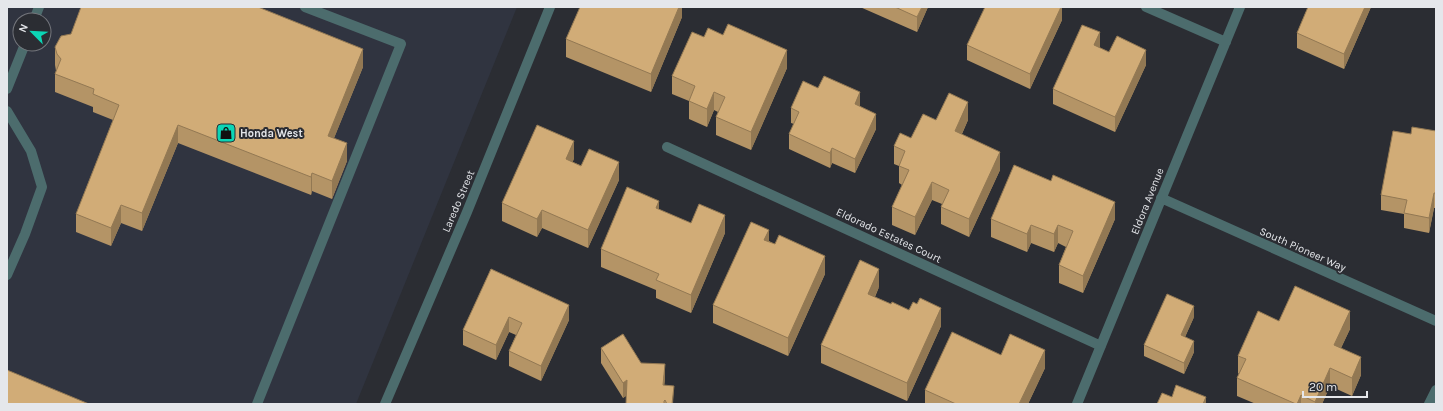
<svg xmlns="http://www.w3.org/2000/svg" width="1443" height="411" font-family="Karla,sans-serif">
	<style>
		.built { fill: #303440; fill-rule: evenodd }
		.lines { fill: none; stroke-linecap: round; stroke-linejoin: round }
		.minor { stroke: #4c6c6d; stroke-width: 10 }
		.wall { fill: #b49466 }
		.shaded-wall { fill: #927853 }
		.building { fill: #d1ac77; stroke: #927853 }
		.labels { text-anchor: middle; stroke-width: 4; stroke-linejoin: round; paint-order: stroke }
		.poi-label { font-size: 11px; font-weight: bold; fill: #e5e7eb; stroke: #2b2d33; text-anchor: start }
		.street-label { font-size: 11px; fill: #e5e7eb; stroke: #2b2d33 }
	</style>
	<rect width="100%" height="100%" fill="#2b2d33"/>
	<path class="built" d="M7 7H517L356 404H7ZM20 20H44V44H20Z"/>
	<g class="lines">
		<path class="minor" d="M1146 7 1226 42
			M34 20 39 7
			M7 89 25 44
			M7 111 31 151 42 187 25 234 7 275
			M667 147 1101 346
			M1161 198 1436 321
			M257 404 401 44 305 7
			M385 404 467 212 550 7
			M1077 404 1240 7
			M1429 404 1436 390"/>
	</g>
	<path class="wall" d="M682 7V17L651 92 566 57V39Z
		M860 7H928L917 32Z
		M1062 7V20L1030 89 967 60V45Z
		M1308 7H1371L1344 69 1297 48V33Z
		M723 35 787 68 751 150 716 135V117L718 112 714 110 707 127 689 119V101L672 94V76L704 37Z
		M55 47 363 67 334 138 347 161 332 199 312 191 311 195 178 143 142 231 121 223 111 246 76 232V214L113 120 93 112V107L55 92V74L56 71 55 65Z
		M1100 47V48L1109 52 1146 65 1115 132 1053 104V89Z
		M818 88 860 106 876 129 855 173 832 163 830 168 789 149V134L794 124 791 123V108Z
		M936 120H968L962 134 1000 170 969 237 941 224V207L942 204 932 200 915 235 892 225V207L902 185 899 183V166L894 164V146L911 138Z
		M1436 131V208H1434L1429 233 1404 228V214L1381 210V195L1411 134Z
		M574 159 572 162 619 180 588 248 542 228 537 237 502 221V203Z
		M659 210 691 223 725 233 691 313 656 298V290L601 267V249Z
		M991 219H1115L1083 293 1059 283V265L1066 247 1058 243 1054 252 1031 243 1027 252 991 237Z
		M769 241 825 274 788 356 713 323V305Z
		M491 269 569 320 541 381 509 366V351L516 335 509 332 496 360 463 345V330Z
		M879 287 875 297 941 326 907 401 821 363V345Z
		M1194 317 1185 337 1194 352 1184 374 1144 356V345Z
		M1279 321 1350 329 1341 348 1361 375 1352 396 1330 386 1322 404H1256L1237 396V378L1239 374 1238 373V356Z
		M601 348 641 363 665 379 664 385 673 404H626V396L623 398 601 363Z
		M1001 355 1045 368 1028 404H925V390Z"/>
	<path class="shaded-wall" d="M679 7H682V17L651 92V74Z
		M922 7H928L917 32V17Z
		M1061 7H1062V20L1030 89V74Z
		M1365 7H1371L1344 69V54Z
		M1100 32V47L1094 60V45Z
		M363 49V67L328 153V136Z
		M787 50V68L751 150V132Z
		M1146 50V65L1115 132V117Z
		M714 92V110L707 127V109Z
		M860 92V107L855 104Z
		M968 102V120L955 149V131Z
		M876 114V129L855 173V159Z
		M178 125V143L142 231V213Z
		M574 141V159L566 177V159Z
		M347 143V161L332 199V181Z
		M832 148V163L830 168V153Z
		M1000 152V170L969 237V219Z
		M619 162V180L588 248V230Z
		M312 173V191L311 195V177Z
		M932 182V200L915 235V217Z
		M1434 193V208L1429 233V218Z
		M659 201V219L656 208Z
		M1115 202V219L1083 293V276Z
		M121 205V223L111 246V228Z
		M542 210V228L537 237V219Z
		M725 215V233L691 313V295Z
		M1031 225V243L1027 252V234Z
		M1058 225V243L1054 252V234Z
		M769 230V248L764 240Z
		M825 256V274L788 356V338Z
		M879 269V287L868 312V294Z
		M569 305V320L541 381V366Z
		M1194 306V317L1181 346V335Z
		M941 308V326L907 401V383Z
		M1350 311V329L1334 363V345Z
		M509 317V332L496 360V345Z
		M1194 341V352L1184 374V363Z
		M1045 350V368L1028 404H1019Z
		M1361 357V375L1352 396V378Z
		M665 364V379L663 400V385Z
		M1330 368V386L1322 404H1315V402Z
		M627 380V395L623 398V383Z
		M674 386 673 404H672Z
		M1301 395V404H1297Z
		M1206 397V404H1203Z"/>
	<path class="building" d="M81 7H258L363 49 328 136 347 143 332 181 312 173 311 177 178 125 142 213 121 205 111 228 76 214 119 105 93 94 94 89 55 74 61 59 57 54 55 47 61 36 71 34Z
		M580 7H679L651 74 566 39Z
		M895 7H922L917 17Z
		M985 7H1061L1030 74 967 45Z
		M1308 7H1365L1344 54 1297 33Z
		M728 24 787 50 751 132 716 117 725 97 714 92 707 109 689 101 695 86 672 76 692 32 704 37 708 28 723 35Z
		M1082 25 1100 32 1094 45 1109 52 1117 36 1146 50 1115 117 1053 89Z
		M824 76 860 92 855 104 876 114 855 159 832 148 830 153 789 134 799 112 791 108 803 81 818 88Z
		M949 93 968 102 955 131 1000 152 969 219 941 207 949 190 932 182 915 217 892 207 909 170 899 166 905 151 894 146 900 133 911 138 923 114 936 120Z
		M537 125 574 141 566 159 581 166 589 149 619 162 588 230 542 210 537 219 502 203Z
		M1412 127 1436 131V193H1434L1429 218 1404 213 1407 200 1381 195 1393 131 1411 134Z
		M1014 165 1051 181 1053 175 1115 202 1083 276 1059 265 1073 231 1058 225 1054 234 1031 225 1027 234 991 219Z
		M627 187 659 201 656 208 691 223 699 204 725 215 691 295 656 280 659 274 601 249Z
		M751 222 769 230 764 240 775 244 779 235 825 256 788 338 713 305Z
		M860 260 879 269 868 294 891 304 892 302 909 310 913 302 917 304 920 298 941 308 907 383 821 345Z
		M491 269 569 305 541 366 509 351 522 323 509 317 496 345 463 330Z
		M1295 286 1350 311 1334 345 1361 357 1352 378 1330 368 1315 402 1301 395 1297 404H1296L1237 378 1246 359 1238 356 1258 311 1279 321Z
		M1167 294 1194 306 1181 335 1194 341 1184 363 1144 345Z
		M952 332 1001 355 1010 334 1045 350 1019 404H956L925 390Z
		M623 334 641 363 665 364 663 385 674 386 672 404H667L665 400 664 401V404H626L627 380 623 383 601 348Z
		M7 370 89 404H7Z
		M1176 385 1206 397 1203 404H1157L1162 393 1172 397Z"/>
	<defs>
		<g id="shop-square" transform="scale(1)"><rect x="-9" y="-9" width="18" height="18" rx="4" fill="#0cd5b5" stroke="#2b2d33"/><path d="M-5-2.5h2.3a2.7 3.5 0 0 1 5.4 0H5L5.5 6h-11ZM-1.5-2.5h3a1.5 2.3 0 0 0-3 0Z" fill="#111"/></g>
	</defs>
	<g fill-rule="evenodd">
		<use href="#shop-square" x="226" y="133"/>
	</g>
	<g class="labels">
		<g class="poi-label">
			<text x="240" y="137">Honda West</text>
		</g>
		<g class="street-label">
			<text transform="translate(458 201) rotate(-67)" y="4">Laredo Street</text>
			<text transform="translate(1147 201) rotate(-68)" y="4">Eldora Avenue</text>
			<text transform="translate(889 235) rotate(25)" y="4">Eldorado Estates Court</text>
			<text transform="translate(1303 249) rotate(24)" y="4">South Pioneer Way</text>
		</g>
	</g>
	<rect width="1443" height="411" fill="none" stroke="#e5e7eb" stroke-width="16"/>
	<g transform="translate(32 32) rotate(294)"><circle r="19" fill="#2b2d33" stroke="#75777d"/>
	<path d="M0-3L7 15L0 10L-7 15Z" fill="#0cd5b5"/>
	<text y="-6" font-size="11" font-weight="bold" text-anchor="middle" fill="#e5e7eb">N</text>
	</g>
	<path d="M1303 391v6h64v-6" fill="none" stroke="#e5e7eb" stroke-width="2"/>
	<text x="1309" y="391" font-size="12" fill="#e5e7eb" stroke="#2b2d33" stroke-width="3" paint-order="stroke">20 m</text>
</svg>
